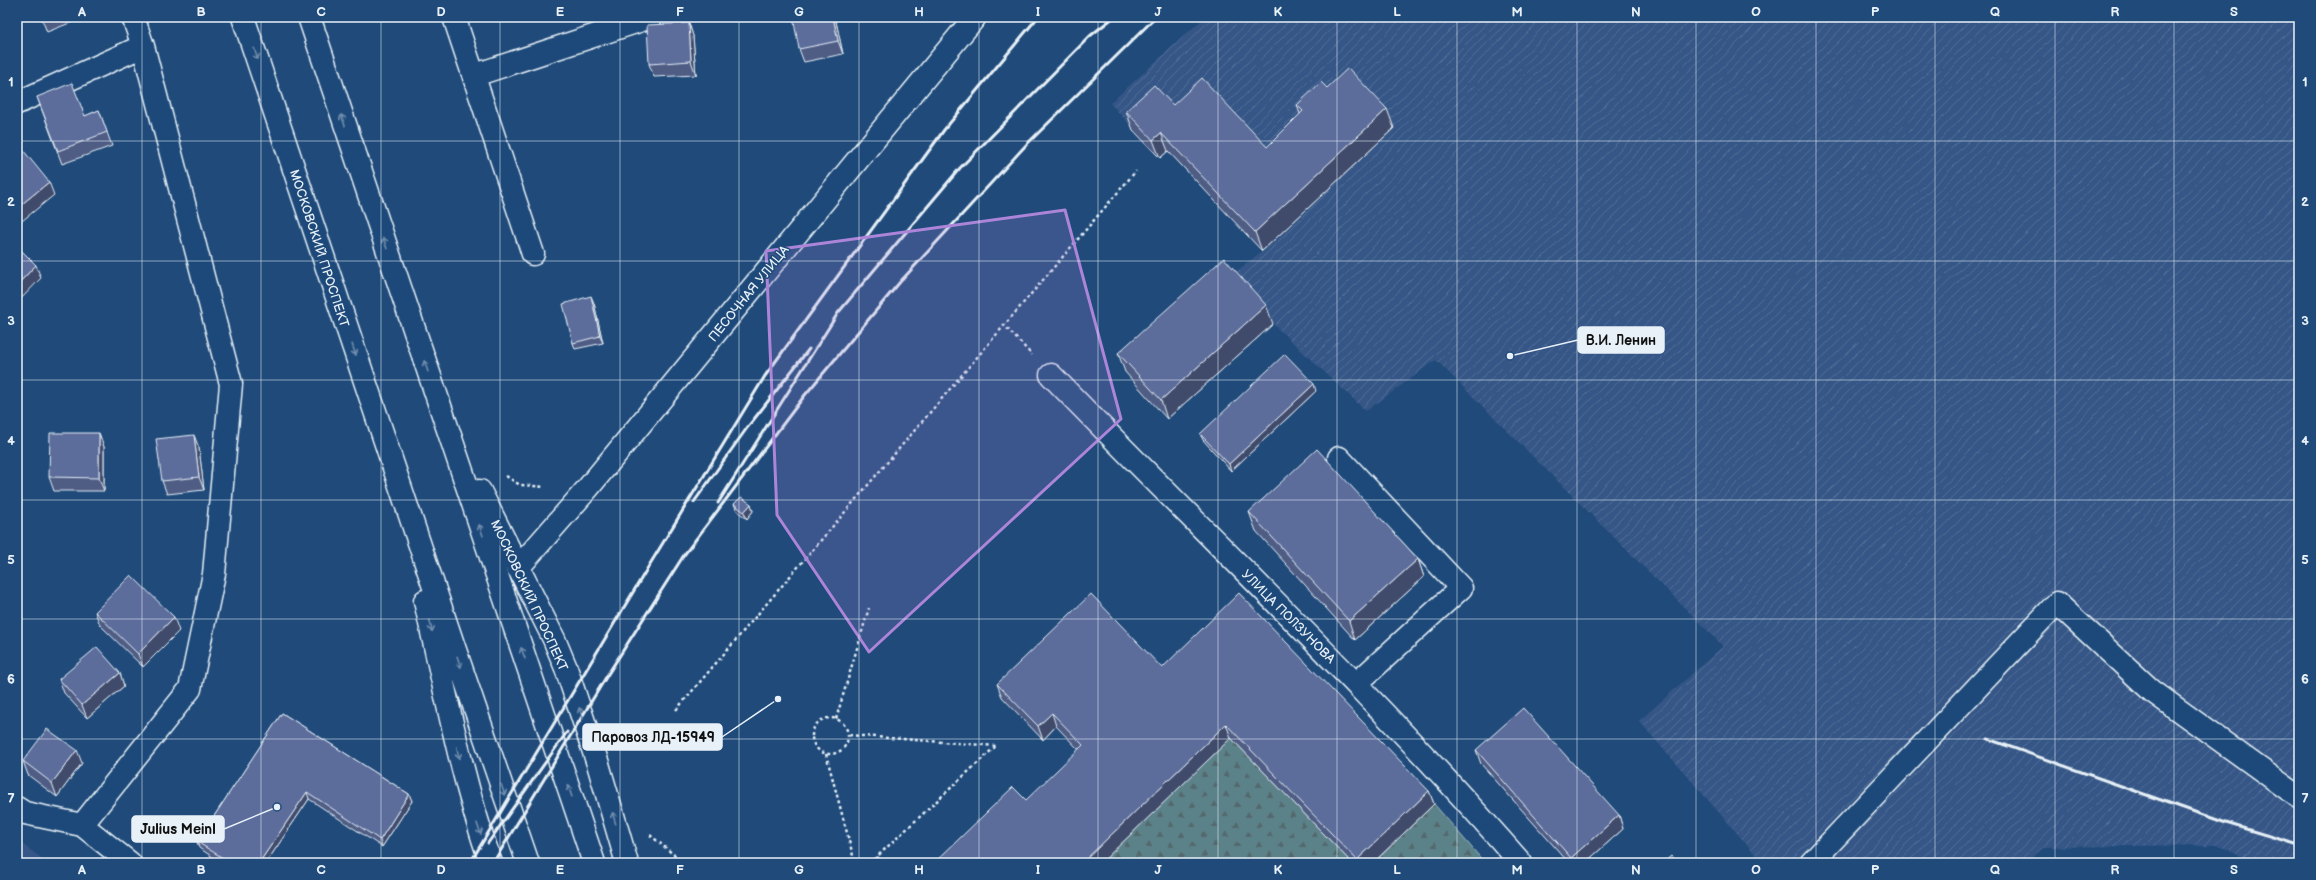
<svg xmlns="http://www.w3.org/2000/svg" width="2316" height="880" font-family="'Balsamiq Sans',sans-serif">
	<style>
		.built { fill: #355786 }
		.industrial { fill: url(#industrial-furrows) }
		.forest { fill: url(#forest-firs); stroke: #a2bac0 }
		.lines { fill: none; stroke-linecap: round; stroke-linejoin: round }
		.minor-casing { stroke: #e8f1f8; stroke-width: 25 }
		.major-casing { stroke: #e8f1f8; stroke-width: 25 }
		.path { stroke: #e8f1f8; stroke-width: 2.5; stroke-dasharray: 3 3; stroke-linecap: butt }
		.minor { stroke: #1f4a7a; stroke-width: 22 }
		.major { stroke: #1f4a7a; stroke-width: 22 }
		.rail { stroke: #e8f1f8; stroke-width: 3 }
		.wall { fill: #4f5d85; stroke: #e8f1f8 }
		.shaded-wall { fill: #404c6c; stroke: #e8f1f8 }
		.building { fill: #5c6c9b; stroke: #e8f1f8 }
		.oneway { stroke: #6f8dac }
		.marked { fill: #ac85d9; fill-opacity: 0.2; stroke: #ac85d9; stroke-width: 3; stroke-linejoin: round }
		.grid { fill: none; stroke: #e8f1f8; stroke-width: 1; stroke-opacity: 0.55 }
		.labels { text-anchor: middle; stroke-width: 3; stroke-linejoin: round; paint-order: stroke }
		.street-label { font-size: 13px; fill: #e8f1f8; stroke: #1f4a7a }
		.leader { fill: none; stroke: #e8f1f8; stroke-width: 1.5 }
		.callout-dot { fill: #e8f1f8; stroke: #1f4a7a; stroke-width: 1.5 }
		.callout { fill: #e8f1f8; stroke: #e8f1f8; stroke-width: 1.5 }
		.callout-label { font-size: 14px; text-anchor: middle; font-weight: bold; fill: #111 }
		.neatline { fill: none; stroke: #e8f1f8; stroke-width: 1.5 }
		.grid-label { font-size: 13px; text-anchor: middle; font-weight: bold; fill: #e8f1f8 }
	</style>
	<defs>
		<pattern id="industrial-furrows" width="10" height="10" patternUnits="userSpaceOnUse"><rect width="10" height="10" fill="#355786"/><path d="M-1 1l2-2M0 10L10 0M9 11l2-2" fill="none" stroke="#527098"/></pattern>
		<pattern id="forest-firs" width="22" height="20" patternUnits="userSpaceOnUse"><rect width="22" height="20" fill="#5b8289"/><path d="M5 1l3.5 6h-7zM16 11l3.5 6h-7z" fill="#52686d"/></pattern>
	</defs>
	<rect width="100%" height="100%" fill="#1f4a7a"/>
	<filter id="ink" filterUnits="userSpaceOnUse"><feTurbulence type="fractalNoise" baseFrequency=".025" numOctaves="2"/><feDisplacementMap in="SourceGraphic" scale="8" xChannelSelector="R" yChannelSelector="G"/><feConvolveMatrix kernelMatrix="1 2 1 2 8 2 1 2 1" color-interpolation-filters="sRGB"/></filter>
	<g filter="url(#ink)">
		<path class="built" d="M17 840 48 863H17Z"/>
		<path class="industrial" d="M1205 17H2299V863H2256L2216 845 2044 847 2026 863H1763L1639 721 1723 646 1436 360 1366 411 1273 324 1231 276 1262 251 1168 152 1160 158 1110 103Z"/>
		<path class="forest" d="M1231 738 1352 863H1101Z
			M1434 804 1485 863H1373Z"/>
		<g class="lines">
			<g class="minor-casing">
				<path id="minor" d="M454 17 533 254
					M475 75 651 17
					M17 103 143 46
					M1051 375C1208 537 1373 693 1521 863
					M1339 458 1461 588 1356 684
					M518 568 588 488 975 17
					M17 808 25 813 82 825 130 863
					M82 825 190 689 214 574 231 384 143 46 133 17
					M1811 863 2057 603 2152 691 2299 797"/>
			</g>
			<g class="major-casing">
				<path id="major" d="M243 17 454 647 528 863
					M309 17 594 863
					M480 491 554 639 566 668 598 764 627 863
					M425 601C445 689 461 778 491 863"/>
			</g>
			<path class="path" d="M1003 324 1032 355
				M506 476 520 485 545 487
				M676 710 1136 171
				M812 736a18 18 0 1 1 36 0a18 18 0 1 1-36 0Z
				M836 719 869 608
				M849 735 996 746
				M826 754 855 863
				M650 835 684 863
				M877 857 883 863
				M870 863 996 746"/>
			<use href="#minor" class="minor"/>
			<use href="#major" class="major"/>
			<path class="rail" d="M694 502 747 428 809 349
				M718 503 838 313 960 168 1090 36 1114 17
				M650 564 765 376 944 130 1038 17
				M1988 739 2226 823 2299 845
				M488 843 567 732
				M470 863 653 559
				M493 863 608 674 684 555 805 395 900 282 1027 144 1156 17"/>
		</g>
		<path class="wall" d="M41 17H85L47 32Z
			M835 17 843 54 804 62 799 49Z
			M689 23 693 36 696 75 654 77 649 64Z
			M1327 88 1394 128 1262 251 1168 151 1160 158 1133 130 1126 111 1173 105 1267 147 1300 114 1297 105Z
			M37 97 85 116 99 110 112 146 62 164Z
			M594 303 603 343 575 349 573 343Z
			M1273 324 1167 419 1125 372 1118 353Z
			M1316 391 1231 471 1203 440 1200 434Z
			M99 433 104 447V491H54L49 477Z
			M199 448 204 490 167 494 162 481Z
			M734 504H751L753 511 747 519 737 511Z
			M1249 512 1418 559 1424 577 1355 640 1256 531Z
			M95 612 179 631 143 667 100 625Z
			M1162 668 1429 791 1434 804 1373 863H1352L1231 738 1078 749 1056 726 1043 740 1002 697 997 684Z
			M120 673 124 686 87 718 64 693 59 679Z
			M282 713 409 794 412 801 382 847 309 799 266 863H222L199 848 197 842Z
			M1476 750 1619 815 1623 829 1585 863H1569L1481 764Z
			M23 761 82 763 57 797 28 775Z"/>
		<path class="shaded-wall" d="M833 17H835L843 54 838 41Z
			M689 23 693 36 696 75 691 61Z
			M1387 109 1394 128 1262 251 1255 232Z
			M1161 133 1168 151 1160 158 1153 140Z
			M49 182 54 195 17 225V208Z
			M36 265 41 278 17 303V285Z
			M591 296 594 303 603 343 600 336Z
			M1266 305 1273 324 1167 419 1161 400Z
			M1314 384 1316 391 1231 471 1229 464Z
			M99 433 104 447V491L99 478Z
			M194 435 199 448 204 490 199 477Z
			M751 504 753 511 747 519 744 512Z
			M1418 559 1424 577 1355 640 1349 621Z
			M174 617 179 631 143 667 138 654Z
			M120 673 124 686 87 718 82 705Z
			M1052 713 1056 726 1043 740 1038 726Z
			M1226 724 1231 738 1101 863H1082Z
			M77 750 82 763 57 797 52 783Z
			M1429 791 1434 804 1373 863H1358L1357 860Z
			M307 792 309 799 266 863H259Z
			M409 794 412 801 382 847 380 840Z
			M1619 815 1623 829 1585 863H1573L1571 858Z"/>
		<path class="building" d="M42 17H47L42 19Z
			M793 17H833L838 41 799 49Z
			M689 23 691 61 649 64 647 25Z
			M1348 68 1387 109 1255 232 1161 133 1153 140 1126 111 1154 85 1173 105 1202 78 1267 147 1303 111 1297 105 1321 82 1327 88Z
			M72 83 85 116 99 110 107 132 58 151 37 97Z
			M23 150 49 182 17 208V154Z
			M17 246 36 265 17 285Z
			M1224 258 1266 305 1161 400 1118 353Z
			M591 296 600 336 573 343 563 304Z
			M1285 354 1314 384 1229 464 1200 434Z
			M50 433H99V478L49 477Z
			M194 435 199 477 162 481 156 439Z
			M1317 449 1418 559 1349 621 1249 512Z
			M741 497 751 504 744 512 734 504Z
			M131 575 174 617 138 654 95 612Z
			M1239 593 1429 791 1357 860 1226 724 1082 863H934L1013 787 1026 800 1083 745 1052 713 1038 726 997 684 1091 594 1162 668Z
			M97 647 120 673 82 705 59 679Z
			M1523 708 1619 815 1571 858 1476 750Z
			M282 713 409 794 380 840 307 792 259 863H231L197 842Z
			M47 729 77 750 52 783 23 761Z
			M1671 856 1678 863H1663Z"/>
		<defs><path id="oneway-shaft" d="M-6 0H5M1.5-3L5.5 0L1.5 3" fill="none" stroke-width="1.6" stroke-linecap="round" stroke-linejoin="round"/></defs>
		<g class="oneway">
			<use href="#oneway-shaft" transform="translate(256 54) rotate(72)"/>
			<use href="#oneway-shaft" transform="translate(343 120) rotate(-109)"/>
			<use href="#oneway-shaft" transform="translate(385 243) rotate(-109)"/>
			<use href="#oneway-shaft" transform="translate(354 350) rotate(72)"/>
			<use href="#oneway-shaft" transform="translate(426 366) rotate(-109)"/>
			<use href="#oneway-shaft" transform="translate(481 530) rotate(-109)"/>
			<use href="#oneway-shaft" transform="translate(431 626) rotate(78)"/>
			<use href="#oneway-shaft" transform="translate(523 653) rotate(-110)"/>
			<use href="#oneway-shaft" transform="translate(459 662) rotate(71)"/>
			<use href="#oneway-shaft" transform="translate(581 713) rotate(-109)"/>
			<use href="#oneway-shaft" transform="translate(458 753) rotate(78)"/>
			<use href="#oneway-shaft" transform="translate(503 790) rotate(71)"/>
			<use href="#oneway-shaft" transform="translate(570 791) rotate(-108)"/>
			<use href="#oneway-shaft" transform="translate(614 818) rotate(-106)"/>
			<use href="#oneway-shaft" transform="translate(479 829) rotate(70)"/>
		</g>
	</g>
	<path class="marked" d="M1065 210 1121 419 869 652 777 515 766 251Z"/>
	<path class="grid" d="M142 17V863M261 17V863M381 17V863M500 17V863M620 17V863M739 17V863M859 17V863M979 17V863M1098 17V863M1218 17V863M1337 17V863M1457 17V863M1577 17V863M1696 17V863M1816 17V863M1935 17V863M2055 17V863M2174 17V863M17 141H2299M17 261H2299M17 380H2299M17 500H2299M17 619H2299M17 739H2299"/>
	<g class="labels">
		<g class="street-label">
			<text transform="translate(320 248) rotate(72)" y="5">МОСКОВСКИЙ ПРОСПЕКТ</text>
			<text transform="translate(748 293) rotate(-51)" y="5">ПЕСОЧНАЯ УЛИЦА</text>
			<text transform="translate(530 595) rotate(65)" y="5">МОСКОВСКИЙ ПРОСПЕКТ</text>
			<text transform="translate(1289 616) rotate(45)" y="5">УЛИЦА ПОЛЗУНОВА</text>
		</g>
	</g>
	<path class="leader" d="M1510 356L1578 340M778 699L722 737M277 807L224 829"/>
	<g class="callout-dot">
		<circle cx="1510" cy="356" r="4"/>
		<circle cx="778" cy="699" r="4"/>
		<circle cx="277" cy="807" r="4"/>
	</g>
	<g class="callout">
		<rect x="1578" y="327" width="86" height="26" rx="4"/>
		<rect x="583" y="724" width="139" height="26" rx="4"/>
		<rect x="132" y="816" width="92" height="26" rx="4"/>
	</g>
	<g class="callout-label">
		<text x="1621" y="345">В.И. Ленин</text>
		<text x="653" y="742">Паровоз ЛД-15949</text>
		<text x="178" y="834">Julius Meinl</text>
	</g>
	<rect width="2316" height="880" fill="none" stroke="#1f4a7a" stroke-width="44"/>
	<rect x="22" y="22" width="2272" height="836" class="neatline"/>
	<g class="grid-label">
		<text x="82" y="16">A</text>
		<text x="201" y="16">B</text>
		<text x="321" y="16">C</text>
		<text x="441" y="16">D</text>
		<text x="560" y="16">E</text>
		<text x="680" y="16">F</text>
		<text x="799" y="16">G</text>
		<text x="919" y="16">H</text>
		<text x="1038" y="16">I</text>
		<text x="1158" y="16">J</text>
		<text x="1278" y="16">K</text>
		<text x="1397" y="16">L</text>
		<text x="1517" y="16">M</text>
		<text x="1636" y="16">N</text>
		<text x="1756" y="16">O</text>
		<text x="1875" y="16">P</text>
		<text x="1995" y="16">Q</text>
		<text x="2115" y="16">R</text>
		<text x="2234" y="16">S</text>
		<text x="11" y="86">1</text>
		<text x="2305" y="86">1</text>
		<text x="11" y="206">2</text>
		<text x="2305" y="206">2</text>
		<text x="11" y="325">3</text>
		<text x="2305" y="325">3</text>
		<text x="11" y="445">4</text>
		<text x="2305" y="445">4</text>
		<text x="11" y="564">5</text>
		<text x="2305" y="564">5</text>
		<text x="11" y="683">6</text>
		<text x="2305" y="683">6</text>
		<text x="11" y="803">7</text>
		<text x="2305" y="803">7</text>
		<text x="82" y="874">A</text>
		<text x="201" y="874">B</text>
		<text x="321" y="874">C</text>
		<text x="441" y="874">D</text>
		<text x="560" y="874">E</text>
		<text x="680" y="874">F</text>
		<text x="799" y="874">G</text>
		<text x="919" y="874">H</text>
		<text x="1038" y="874">I</text>
		<text x="1158" y="874">J</text>
		<text x="1278" y="874">K</text>
		<text x="1397" y="874">L</text>
		<text x="1517" y="874">M</text>
		<text x="1636" y="874">N</text>
		<text x="1756" y="874">O</text>
		<text x="1875" y="874">P</text>
		<text x="1995" y="874">Q</text>
		<text x="2115" y="874">R</text>
		<text x="2234" y="874">S</text>
	</g>
</svg>
